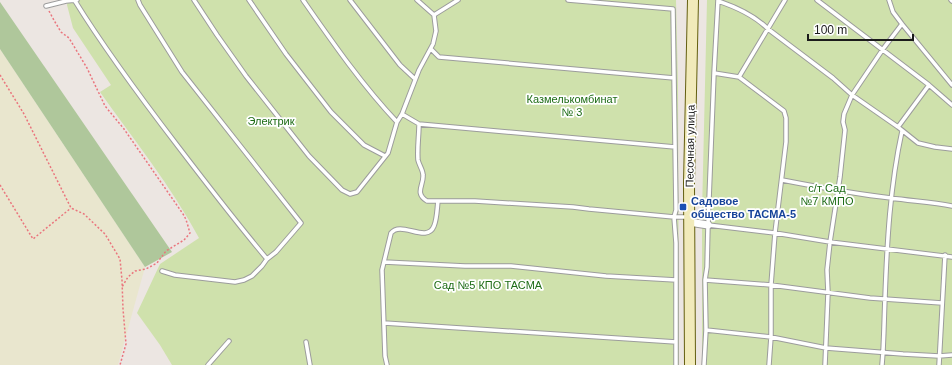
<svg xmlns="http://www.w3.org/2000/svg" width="952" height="365" font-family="Arial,sans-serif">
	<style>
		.farmland { fill: #e9e6ce }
		.grass { fill: #cfe1ac }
		.forest { fill: #afc79b }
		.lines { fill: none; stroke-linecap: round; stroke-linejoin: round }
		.service-casing { stroke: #9c9c9c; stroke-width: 5.5 }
		.minor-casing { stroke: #9c9c9c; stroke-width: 9 }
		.secondary-casing { stroke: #645f10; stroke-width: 12 }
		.path { stroke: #ea757d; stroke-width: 1.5; stroke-dasharray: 2 2; stroke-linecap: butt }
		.service { stroke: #fff; stroke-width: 3.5 }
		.minor { stroke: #fff; stroke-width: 7 }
		.secondary { stroke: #f1eaba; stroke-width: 10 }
		.transit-dot { fill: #1a4fb4; stroke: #fff; stroke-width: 1.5 }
		.labels { text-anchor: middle; stroke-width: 3.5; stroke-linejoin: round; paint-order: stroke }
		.park-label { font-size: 11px; fill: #1e6c16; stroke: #fff }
		.street-label { font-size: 11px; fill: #1b1b1b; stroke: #fff }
		.transit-label { font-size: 11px; font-weight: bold; fill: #164399; stroke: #fff; text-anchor: start }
	</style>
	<rect width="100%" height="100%" fill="#ece6e2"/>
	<path class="farmland" d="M0 49 145 267 118 365H0Z"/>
	<path class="grass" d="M68 0H676L678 86 679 365H172L160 345 137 313 160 264 199 238C171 186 134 140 100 92L111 85 73 28 67 5Z
		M707 0H952V365H702V212Z"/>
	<path class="forest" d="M0 2 172 252 145 267 0 49Z"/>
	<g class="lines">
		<g class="service-casing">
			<path id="service" d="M138 0 140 5 182 72 301 223 276 252 267 259 262 266 252 276 244 280 235 282 175 275 162 271
				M194 0 217 35 246 76 309 156 342 190 350 194 357 192 388 153 397 122 402 114 419 70 433 44 436 31 434 15 417 0
				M249 0 286 54 331 112 364 145 385 156
				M303 0C333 43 362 85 397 122
				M350 0 400 65 415 79
				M568 0 673 9 676 210 674 217 676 243V365
				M718 0 714 73 708 225 775 233 830 242 952 257
				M817 0 929 85 952 105
				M889 0 893 12 902 24 952 85
				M951 0 952 1
				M75 1C106 51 141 98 177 145 206 183 236 222 267 259
				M718 1C736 7 754 15 768 29L833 78 852 95 898 127 918 143 935 147 952 149
				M46 6 66 1 77 0
				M434 15 458 0
				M431 49 439 57 674 78
				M714 73 739 77 784 111 786 118V142L775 233 771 285V337L769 365
				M739 77 785 0
				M402 114 419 124C419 136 417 148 418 160 419 165 423 170 423 175 424 185 414 193 427 201H475L573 207 589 209 674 217H688
				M419 124 675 147
				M898 127 929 85
				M782 180C818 187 854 194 891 198 911 201 932 202 952 206
				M384 262 465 266H511L606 276 676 280
				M705 280 771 285 870 298 942 303
				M384 323 676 342
				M706 330 771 337 826 348 903 354 939 356 952 355
				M306 342 310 365
				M208 365 229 341
				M387 365 385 356 382 270 391 233C401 220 427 244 434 226 437 219 437 209 438 201
				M704 365 706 330 705 280 707 267 708 225
				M825 365 828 293 827 270 830 242 840 177 845 130 843 122 844 114 852 95 883 49 902 24
				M882 365C884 343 884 320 885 298 887 242 890 186 902 131
				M939 365 945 255"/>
		</g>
		<g class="minor-casing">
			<path id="minor" d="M689 222 708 225"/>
		</g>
		<g class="secondary-casing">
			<path id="secondary" d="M690 365 689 183 693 0"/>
		</g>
		<path class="path" d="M49 11 55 22 61 32 69 38 87 68 105 106 124 129 183 214C187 220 188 227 190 233L184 240 166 251 157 263 146 269 135 271 128 277 122 287
			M0 75 24 114 71 208 84 214 105 234 120 259 122 280 123 309 126 344 120 365
			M0 185 33 239 71 208"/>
		<use href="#service" class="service"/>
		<use href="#minor" class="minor"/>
		<use href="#secondary" class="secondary"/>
	</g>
	<rect class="transit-dot" x="679" y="203" width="8" height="8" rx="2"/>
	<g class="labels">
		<g class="park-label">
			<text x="572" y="103">Казмелькомбинат<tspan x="572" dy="13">№ 3</tspan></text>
			<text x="271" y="125">Электрик</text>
			<text x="827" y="192">с/т Сад<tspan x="827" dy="13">№7 КМПО</tspan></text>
			<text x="488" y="289">Сад №5 КПО ТАСМА</text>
		</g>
		<g class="street-label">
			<text transform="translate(690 146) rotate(-89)" y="4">Песочная улица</text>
		</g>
		<g class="transit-label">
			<text x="691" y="205">Садовое<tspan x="691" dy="13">общество ТАСМА-5</tspan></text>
		</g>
	</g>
	<path d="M808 34v6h105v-6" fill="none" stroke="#1b1b1b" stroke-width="2"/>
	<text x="814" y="34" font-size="12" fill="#1b1b1b" stroke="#ffffff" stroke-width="3" paint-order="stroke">100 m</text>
</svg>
